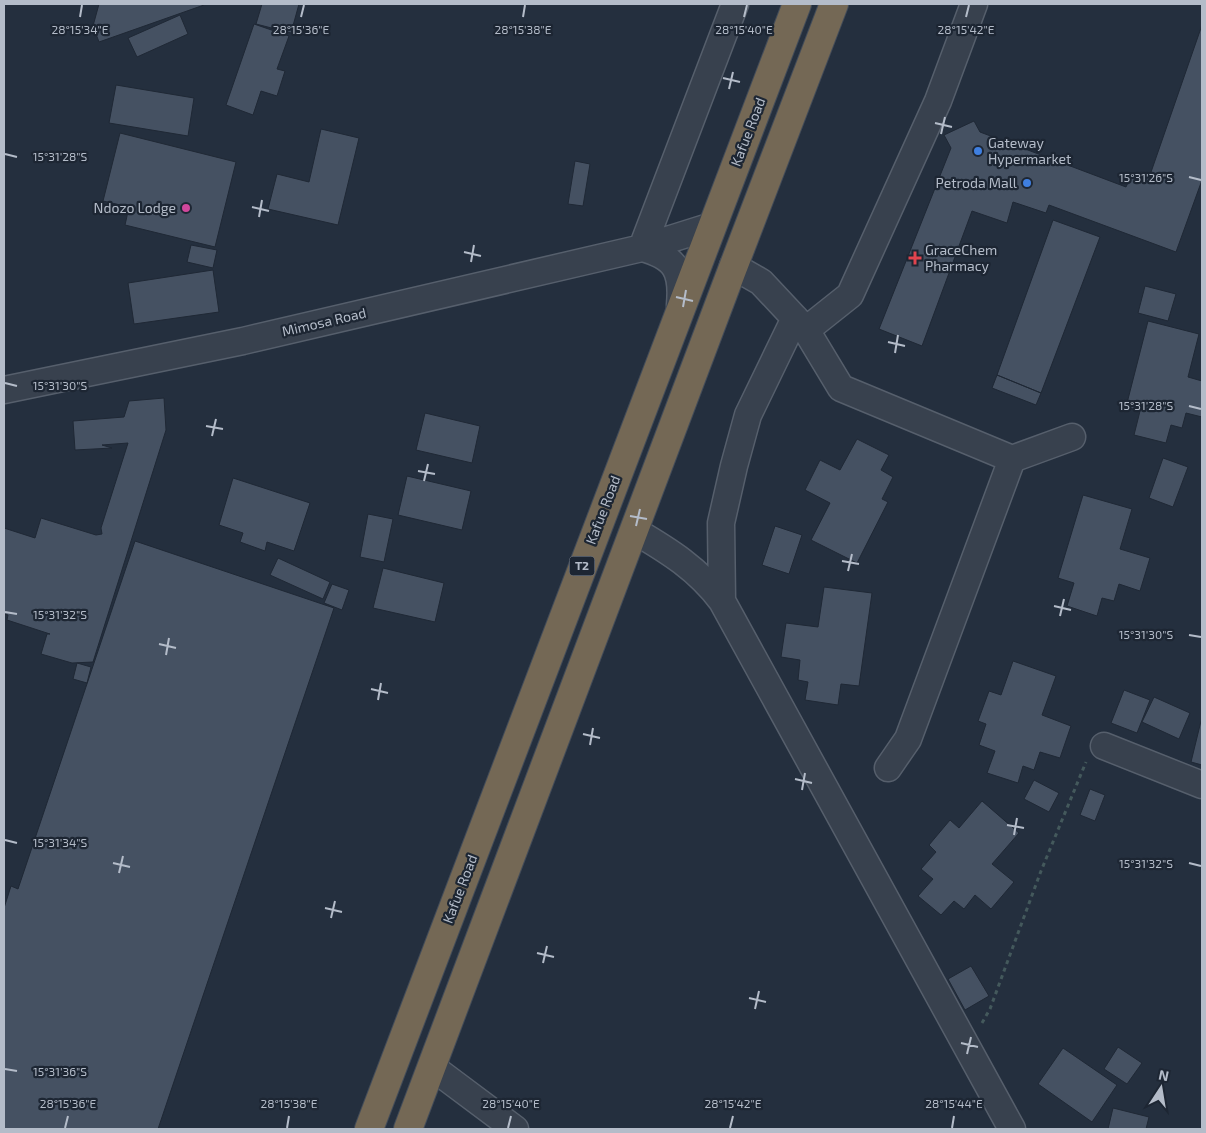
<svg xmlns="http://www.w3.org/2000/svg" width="1206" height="1133" font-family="'Exo 2',sans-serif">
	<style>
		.building { fill: #455162; stroke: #1f2835 }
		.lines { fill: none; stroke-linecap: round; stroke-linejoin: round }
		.minor-casing { stroke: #565f6c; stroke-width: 29 }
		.highway-casing { stroke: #434c59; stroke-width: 30 }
		.path { stroke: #44595c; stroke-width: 3; stroke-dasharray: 4 4; stroke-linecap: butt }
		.minor { stroke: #38414e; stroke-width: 26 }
		.highway { stroke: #746855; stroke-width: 28 }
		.ticks { fill: none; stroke: #b4bcc9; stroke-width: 2 }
		.shop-dot { fill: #3f7fe0; stroke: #1d2633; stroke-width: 2 }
		.hotel-dot { fill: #d1479c; stroke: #1d2633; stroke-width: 2 }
		.health-dot { fill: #e0444e; stroke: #1d2633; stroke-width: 2 }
		.labels { text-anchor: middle; stroke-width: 4.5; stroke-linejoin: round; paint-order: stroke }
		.shield { fill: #1d2633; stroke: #878f9c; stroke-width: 1 }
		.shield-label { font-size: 12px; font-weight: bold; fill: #b4bcc9 }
		.street-label { font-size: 14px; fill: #b4bcc9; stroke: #1d2633 }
		.poi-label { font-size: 14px; fill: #b4bcc9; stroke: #1d2633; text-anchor: start }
		.ticks-label { font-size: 12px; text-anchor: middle; fill: #b4bcc9; stroke: #1d2633; stroke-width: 4.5; stroke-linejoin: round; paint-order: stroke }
	</style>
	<rect width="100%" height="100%" fill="#242f3e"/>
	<path class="building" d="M99 4H203L204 5 99 42 93 26Z
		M262 4H299L291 33 256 24Z
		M180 15 188 34 137 57 128 38Z
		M254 24 289 36 277 69 285 71 277 96 261 91 253 115 226 105Z
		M1202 25V180L1176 252 1049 205 1046 213 1013 202 1007 223 972 211 922 346 879 329 951 148 944 135 974 121 980 132 1126 187 1131 176 1141 172 1150 175Z
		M116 85 194 98 188 136 109 123Z
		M321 129 359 138 338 225 268 209 277 174 309 182Z
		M120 133 236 162 215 247 125 225 129 207 103 201Z
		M575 161 590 164 583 206 568 204Z
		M1053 220 1100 237 1041 393 997 375Z
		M191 245 217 250 213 268 187 262Z
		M213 270 219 312 134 324 128 283Z
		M1145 286 1176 294 1168 321 1138 313Z
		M1148 321 1199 334 1188 377 1202 381V417L1186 413 1182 428 1171 425 1166 443 1134 435 1140 411 1126 407Z
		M997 375 1041 393 1036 405 992 388Z
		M164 398 166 430 93 662 72 663 41 654 47 634H50L7 620 8 615 4 614V528L35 538 41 518 96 535 102 534 101 528 128 443 102 445 112 448 75 450 73 421 124 417 129 401Z
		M425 413 480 426 472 463 416 450Z
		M857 439 889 455 881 470 893 477 882 499 888 502 857 563 811 540 830 503 805 490 820 460 840 470Z
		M1163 458 1188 467 1173 507 1149 498Z
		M407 476 471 491 462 530 398 515Z
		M233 478 310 503 294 551 267 542 265 551 240 542 243 533 219 525Z
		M1083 495 1132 509 1120 549 1150 558 1140 591 1119 584 1114 601 1102 598 1097 616 1067 606 1074 583 1058 578Z
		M368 514 393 519 384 562 360 557Z
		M775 526 802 535 789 574 762 565Z
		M135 541 334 608 158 1129H4V908L11 886 18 889Z
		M278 558 330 582 323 599 270 575Z
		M383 568 444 583 435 622 373 608Z
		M332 584 349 590 342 610 324 603Z
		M824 587 872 593 859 686 841 684 838 705 805 700 808 682 798 680 800 660 781 657 786 623 818 627Z
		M1013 661 1056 676 1042 715 1071 726 1060 758 1040 752 1034 770 1023 766 1018 783 987 773 995 751 979 745 986 724 978 721 989 691 1001 695Z
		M77 663 91 667 87 683 73 679Z
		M1124 690 1150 700 1137 733 1111 723Z
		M1154 697 1190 713 1179 739 1142 722Z
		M1201 721H1202V765L1191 762Z
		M1034 780 1059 793 1049 812 1024 799Z
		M1090 789 1105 795 1095 821 1080 815Z
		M982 801 1019 833 992 864 1014 882 991 909 975 895 964 909 954 901 941 915 918 896 933 879 921 869 936 852 929 845 950 820 959 828Z
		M971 966 989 996 965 1010 948 979Z
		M1118 1047 1142 1063 1127 1084 1104 1069Z
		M1063 1048 1117 1085 1092 1122 1038 1084Z
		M1113 1108 1149 1117 1146 1129H1108Z"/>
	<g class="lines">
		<g class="minor-casing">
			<path id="minor" d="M642 248 735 4
				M642 248C676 257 683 271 680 305
				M733 266 761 282 806 330 841 388 1012 459 908 739 888 768
				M806 330 850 295 938 101 974 4
				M4 390 243 341 642 248 712 226
				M1012 459 1072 437
				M635 531C669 551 698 569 722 601L1012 1129
				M722 601 721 523 734 466 748 415 795 318
				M1104 746 1202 785
				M432 1067 515 1129"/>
		</g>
		<g class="highway-casing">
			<path id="highway" d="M369 1129 797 4
				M408 1129C551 755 689 378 834 4"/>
		</g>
		<path class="path" d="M982 1023 990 1009 1041 871 1086 762"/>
		<use href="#minor" class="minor"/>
		<use href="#highway" class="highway"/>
	</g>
	<path class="ticks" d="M80 17 82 5M301 17 304 5M523 17 525 5M744 17 747 5M966 17 969 5M723 78 740 82M729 89 733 72M935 123 952 127M941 134 945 117M5 154 17 157M1189 177 1201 180M252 207 269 211M259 217 262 200M464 252 481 256M471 262 474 245M676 297 693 301M683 307 686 290M888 342 905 346M895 353 898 335M5 383 17 386M1189 406 1201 409M206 426 223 429M212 436 216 419M418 471 435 474M424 481 428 464M630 516 647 519M636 526 640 509M842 561 859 564M848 571 852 554M1054 606 1071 610M5 612 17 614M1060 616 1064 599M1189 635 1201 637M159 644 176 648M166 655 169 638M371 689 388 693M378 700 381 683M583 734 600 738M590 745 593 728M795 779 812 783M802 790 805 773M1007 825 1024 828M1014 835 1017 818M5 840 17 843M113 863 130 867M1189 863 1201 866M119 873 123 856M325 908 342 912M331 918 335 901M537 953 554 957M543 963 547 946M749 998 766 1002M755 1009 759 991M961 1043 978 1047M967 1054 971 1037M5 1069 17 1071M65 1128 68 1116M287 1128 289 1116M508 1128 511 1116M730 1128 733 1116M952 1128 954 1116"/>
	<g class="shop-dot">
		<circle cx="978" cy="151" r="5"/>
		<circle cx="1027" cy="183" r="5"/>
	</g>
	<circle class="hotel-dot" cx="186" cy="208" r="5"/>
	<path class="health-dot" d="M912.5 250.5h5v5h5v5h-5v5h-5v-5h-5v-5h5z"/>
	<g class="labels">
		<rect class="shield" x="569.5" y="556.5" width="25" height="19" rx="4"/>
		<g class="shield-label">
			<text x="582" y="570">T2</text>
		</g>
		<g class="street-label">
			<text transform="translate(748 132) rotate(-69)" y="5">Kafue Road</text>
			<text transform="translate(324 322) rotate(-13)" y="5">Mimosa Road</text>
			<text transform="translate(603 510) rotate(-69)" y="5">Kafue Road</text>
			<text transform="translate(460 889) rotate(-69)" y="5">Kafue Road</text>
		</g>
		<g class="poi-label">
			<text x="988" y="148">Gateway<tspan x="988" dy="16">Hypermarket</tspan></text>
			<text x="1017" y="188" text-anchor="end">Petroda Mall</text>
			<text x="176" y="213" text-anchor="end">Ndozo Lodge</text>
			<text x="925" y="255">GraceChem<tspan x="925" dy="16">Pharmacy</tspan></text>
		</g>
	</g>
	<g class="ticks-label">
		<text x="80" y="34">28°15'34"E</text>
		<text x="301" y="34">28°15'36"E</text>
		<text x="523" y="34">28°15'38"E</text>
		<text x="744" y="34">28°15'40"E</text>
		<text x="966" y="34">28°15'42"E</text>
		<text x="60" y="161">15°31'28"S</text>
		<text x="1146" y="182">15°31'26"S</text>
		<text x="60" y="390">15°31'30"S</text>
		<text x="1146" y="410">15°31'28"S</text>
		<text x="60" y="619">15°31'32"S</text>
		<text x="1146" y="639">15°31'30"S</text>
		<text x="60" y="847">15°31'34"S</text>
		<text x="1146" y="868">15°31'32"S</text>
		<text x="60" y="1076">15°31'36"S</text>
		<text x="68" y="1108">28°15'36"E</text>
		<text x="289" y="1108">28°15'38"E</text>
		<text x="511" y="1108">28°15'40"E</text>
		<text x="733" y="1108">28°15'42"E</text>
		<text x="954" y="1108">28°15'44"E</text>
	</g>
	<rect width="1206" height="1133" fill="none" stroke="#b4bcc9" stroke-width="10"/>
	<g transform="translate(1161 1088) rotate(12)" stroke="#1d2633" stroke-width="4" paint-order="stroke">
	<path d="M0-4L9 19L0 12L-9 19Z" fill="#b4bcc9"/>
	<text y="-8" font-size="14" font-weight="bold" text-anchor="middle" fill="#b4bcc9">N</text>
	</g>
</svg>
